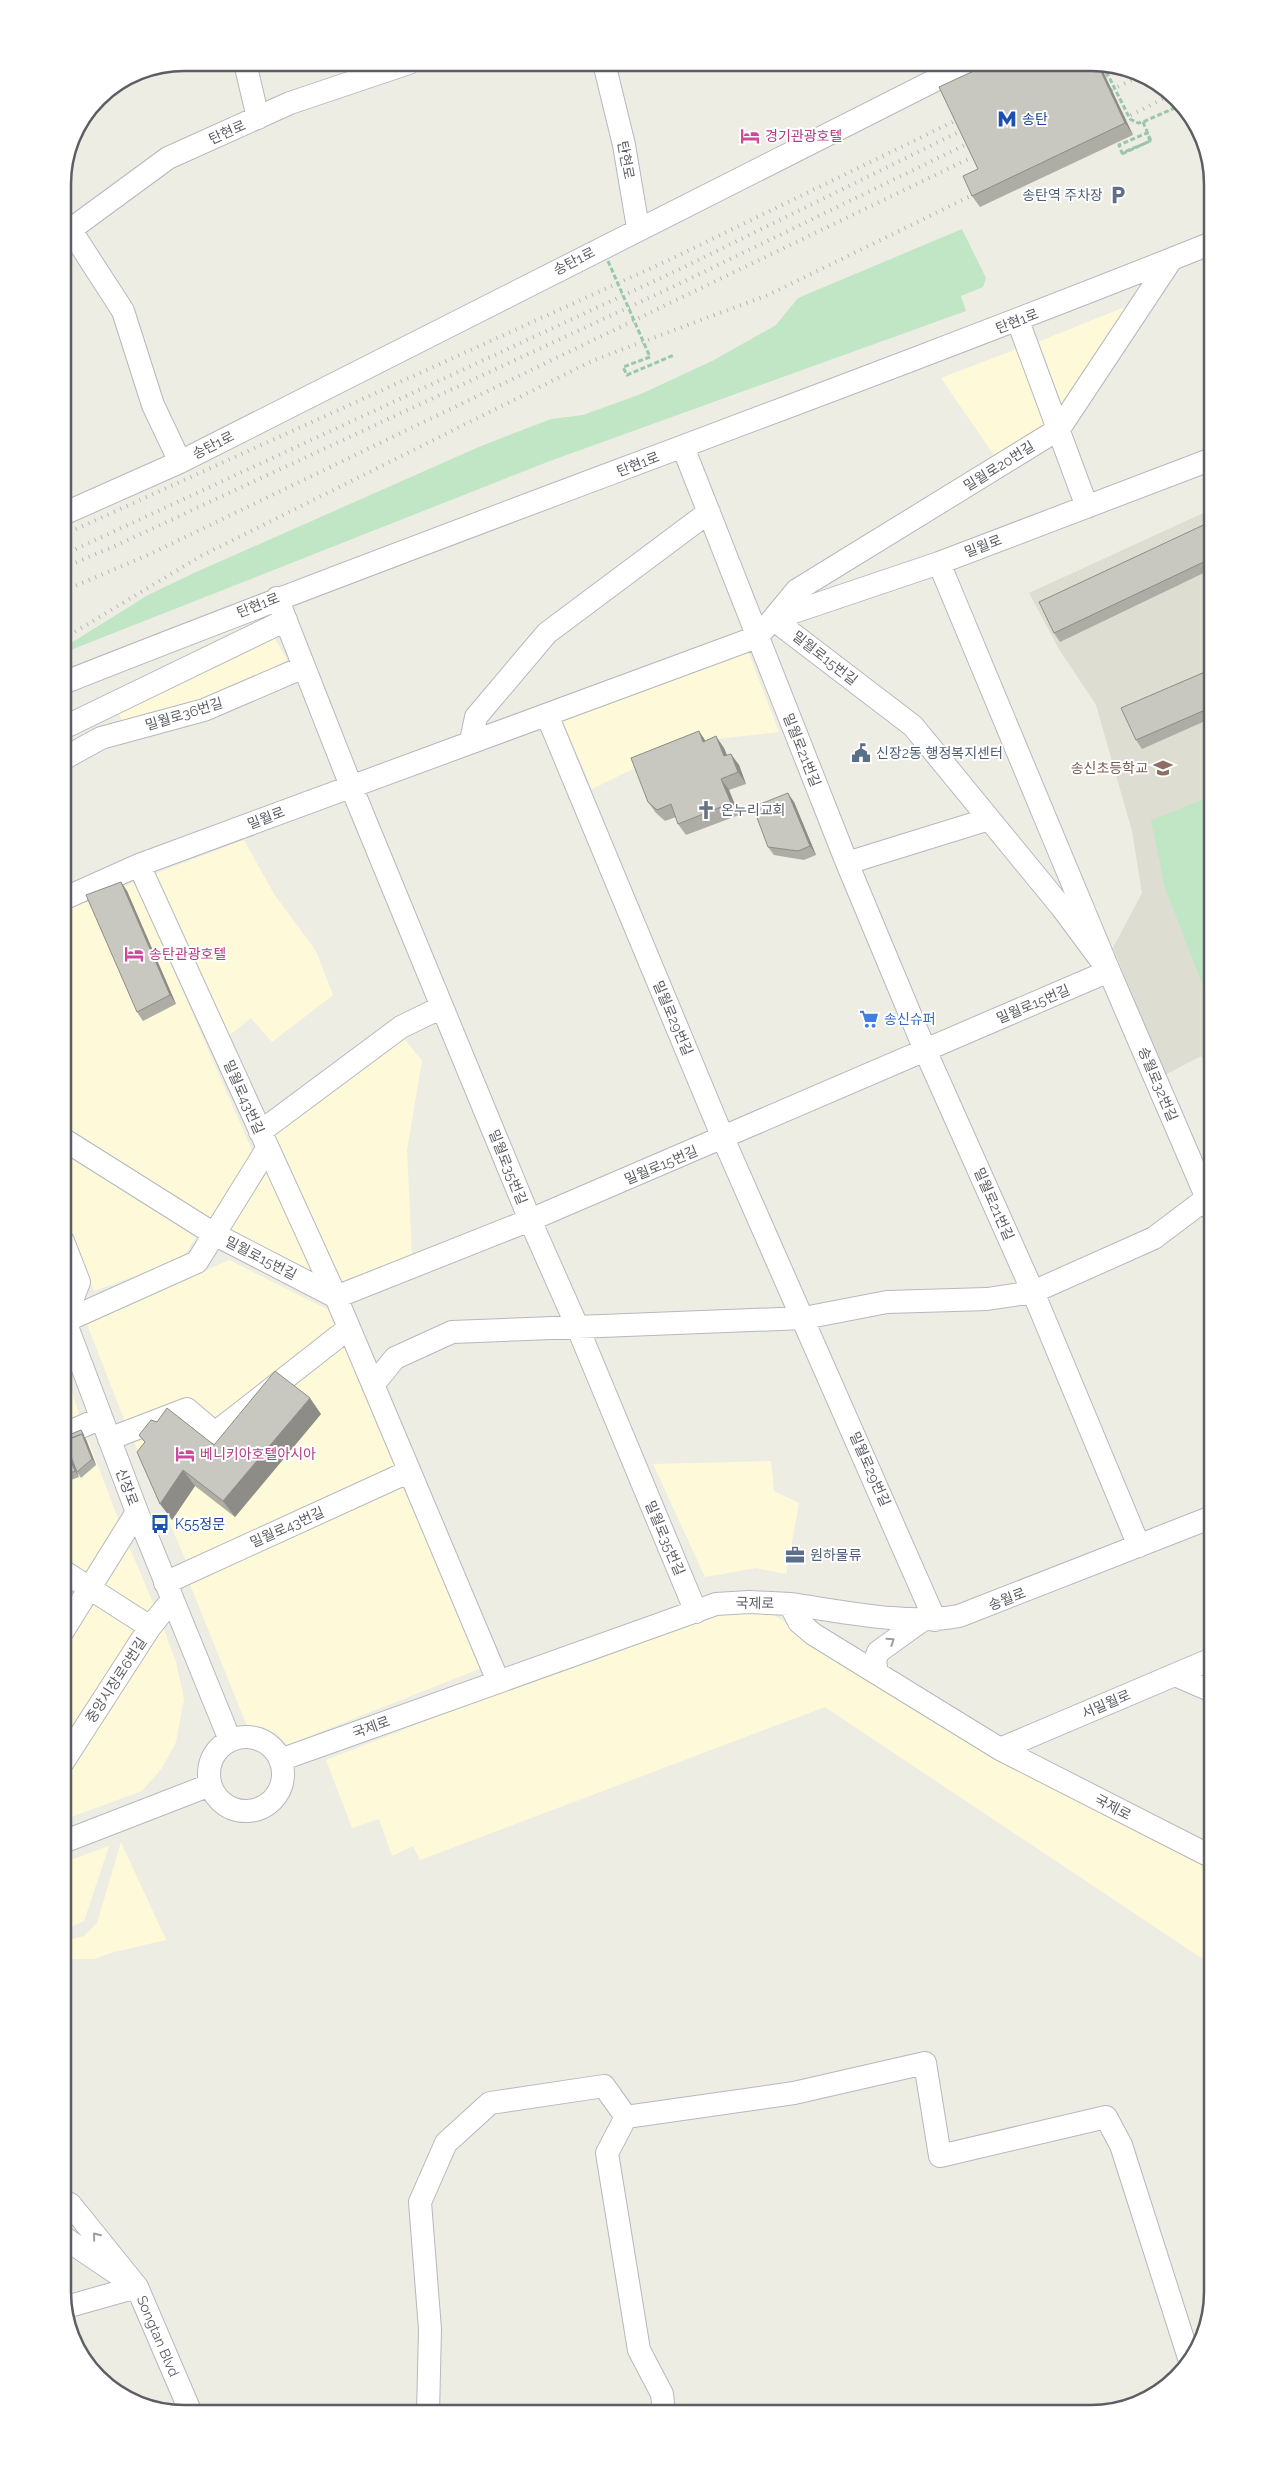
<svg xmlns="http://www.w3.org/2000/svg" width="1275" height="2476" font-family="Raleway,'Noto Sans KR',sans-serif">
	<style>
		.commercial { fill: #fefad9 }
		.education { fill: #deddd2 }
		.green { fill: #c0e6c5 }
		.lines { fill: none; stroke-linecap: round; stroke-linejoin: round }
		.minor-casing { stroke: #b6b8be; stroke-width: 24 }
		.path { stroke: #99c7ac; stroke-width: 3; stroke-dasharray: 5 2.5; stroke-linecap: butt }
		.minor { stroke: #fff; stroke-width: 22 }
		.rail { stroke: #b5b5b6; stroke-width: 4; stroke-dasharray: 1 6; stroke-linecap: butt }
		.path-bridge { stroke: #99c7ac; stroke-width: 3; stroke-dasharray: 5 2.5; stroke-linecap: butt }
		.wall { fill: #adaca5 }
		.shaded-wall { fill: #8d8c86 }
		.building { fill: #c9c8c0; stroke: #8d8c86 }
		.oneway { stroke: #9d9ea2 }
		.labels { text-anchor: middle; stroke-width: 4; stroke-linejoin: round; paint-order: stroke }
		.transit-label { font-size: 14px; fill: #164399; stroke: #fff; text-anchor: start }
		.street-label { font-size: 14px; fill: #5c5e64; stroke: #fff }
		.hotel-label { font-size: 14px; fill: #b23c85; stroke: #fff; text-anchor: start }
		.service-label { font-size: 14px; fill: #4e5e75; stroke: #fff; text-anchor: start }
		.education-label { font-size: 14px; fill: #785e54; stroke: #fff; text-anchor: end }
		.worship-label { font-size: 14px; fill: #5b616d; stroke: #fff; text-anchor: start }
		.shop-label { font-size: 14px; fill: #366cbe; stroke: #fff; text-anchor: start }
		.rim { fill: none; stroke: #5c5e64; stroke-width: 2.5 }
	</style>
	<rect width="100%" height="100%" fill="#eeede4"/>
	<path class="commercial" d="M1132 304 1062 408 1038 342Z
		M1019 348 1048 421 996 458 941 378Z
		M275 639 287 660 195 710 124 724 119 714Z
		M747 649 779 732 688 742 592 789 562 719Z
		M244 840 274 894 316 951 333 995 272 1042 251 1018 226 1038 154 874Z
		M135 882 254 1155 215 1221 63 1125V911Z
		M399 1032 422 1061 407 1150 412 1256 342 1281 272 1132Z
		M63 1153 196 1237 182 1259 94 1291 63 1210Z
		M267 1167 318 1276 228 1229Z
		M229 1260 333 1312 396 1467 187 1563 124 1419 87 1324Z
		M63 1364 80 1417 63 1426Z
		M85 1432 120 1524 86 1577 63 1565V1441Z
		M771 1461 774 1491 799 1503 786 1574 756 1568 705 1577 653 1464Z
		M401 1484 484 1667 287 1745 277 1734 263 1727 247 1726 189 1582Z
		M127 1542 154 1605 145 1618 96 1586Z
		M91 1593 141 1627 63 1748V1643Z
		M717 1608H763L956 1735 1212 1867V1965L825 1707 420 1860 413 1846 392 1856 379 1819 352 1828 326 1760Z
		M161 1622 176 1662 184 1699 176 1742 162 1768 142 1791 63 1820V1775Z
		M121 1842 166 1940 114 1952 94 1959H63V1942L84 1936 97 1923Z
		M109 1846 84 1921 68 1928H63V1863Z"/>
	<path class="education" d="M1212 509V1070L1201 1056 1165 1075 1113 948 1142 893 1132 831 1096 705 1059 649 1029 593Z"/>
	<path class="green" d="M962 229 986 278 983 287 961 296 966 311 550 461 63 653V648L148 595 194 573 481 446 551 419 583 415 641 394 714 360 776 325 798 298Z
		M1212 796V1009L1165 888 1151 820Z"/>
	<g class="lines">
		<g class="minor-casing">
			<path id="minor" d="M245 63 258 118
				M604 63 624 145 638 228
				M63 224 70 229 123 311 153 405 180 462
				M63 235 168 158 290 103 409 63
				M1171 260 1059 429 797 590 773 619 913 726 1063 909 1109 971 1212 1210
				M1018 321 1087 507
				M683 447 847 863 925 1050 1033 1292 1139 1546
				M63 514 180 462 969 63
				M277 598 351 786 530 1220 577 1326 696 1612
				M63 683C444 532 831 395 1212 243
				M547 715 723 1138 935 1620
				M63 728 286 620
				M471 741 476 717 547 633 709 512
				M63 759 101 738 204 710 304 667
				M847 863 989 819
				M139 865 336 1297 498 1681
				M63 899 139 865 757 637 773 619 939 563 1212 459
				M260 1132 401 1027 442 1007
				M63 1139 214 1234 336 1297 530 1220 1109 971 939 563
				M63 1241 79 1282 64 1321
				M63 1316 137 1512 230 1740
				M63 1322 197 1262 267 1149
				M373 1385 395 1358 452 1332 804 1318 887 1302 987 1299 1033 1292 1154 1238 1207 1198
				M63 1435 101 1418
				M109 1439 187 1409 215 1433 349 1328
				M63 1571 150 1627
				M165 1583 408 1472
				M790 1604C841 1611 908 1626 959 1616L1212 1517
				M63 1631 137 1512
				M877 1673 875 1661 878 1652 924 1619
				M1175 1675 1212 1691
				M209 1774a37 37 0 1 1 74 0a37 37 0 1 1-74 0Z
				M1000 1749 1212 1659
				M280 1760 716 1604 749 1602 790 1604 799 1622 813 1634 1000 1749 1212 1857
				M63 1762 150 1627 172 1600
				M63 1842 210 1785
				M626 2117 607 2153 639 2350 662 2394 664 2413
				M63 2201 70 2204 137 2287 191 2413
				M63 2237 118 2274
				M66 2307 137 2287
				M428 2413 430 2329 420 2202 446 2143 490 2103 604 2086 626 2117 794 2093 925 2063 940 2156 1106 2117 1121 2145 1190 2361"/>
		</g>
		<path class="path" d="M1122 154 1150 141 1147 133 1119 145 1122 153 1148 142
			M650 357 623 367 627 375 674 355"/>
		<use href="#minor" class="minor"/>
		<path class="rail" d="M1093 82 1118 70
			M1099 96 1138 77
			M1112 125 1170 95
			M63 535 669 260 967 115
			M63 555 676 271 971 126
			M63 568 117 545 681 283 979 138
			M63 591 148 555 985 151
			M63 639 201 556 594 360 768 295 985 189"/>
		<path class="path-bridge" d="M1103 65 1130 119 1138 123 1143 122 1179 106
			M1143 122 1151 141 1148 142
			M608 261 650 357"/>
	</g>
	<path class="wall" d="M1099 63 1133 135 980 207 972 196 978 169Z
		M1212 521V569L1060 642 1054 633Z
		M1212 669V718L1142 749 1136 740Z
		M706 741 724 748 727 755 739 765 746 784 729 790 739 815 686 835 678 824 676 817 665 821 656 813 648 802Z
		M794 802 816 855 804 860 774 855 768 847Z
		M121 882 127 891 176 1004 143 1021 137 1012Z
		M321 1414 235 1517 195 1486 172 1520 145 1442 139 1435 214 1445Z
		M81 1430 83 1433 96 1465 81 1478 77 1472Z
		M63 1439 79 1477 63 1483Z"/>
	<path class="shaded-wall" d="M1097 63H1099L1133 135 1125 123Z
		M699 731 707 743 703 742Z
		M716 736 724 748 732 768 724 756Z
		M731 754 739 765 746 784 738 772Z
		M721 779 729 790 739 815 731 803Z
		M788 793 794 802 816 855 810 846Z
		M121 882 127 891 176 1004 170 995Z
		M310 1398 321 1414 235 1517 223 1501Z
		M82 1434 86 1439 96 1465 92 1459Z
		M63 1439 65 1443 79 1477 75 1471Z
		M183 1470 195 1486 172 1520 160 1504Z"/>
	<path class="building" d="M991 63H1097L1125 123 972 196 963 176 978 169 939 87Z
		M1212 521V558L1054 633 1039 602Z
		M1212 669V707L1136 740 1121 708Z
		M699 731 703 742 716 736 724 756 731 754 738 772 721 779 731 803 678 824 671 804 657 810 648 802 631 758Z
		M788 793 810 846 798 851 768 847 753 807Z
		M121 882 170 995 137 1012 86 895Z
		M275 1371 310 1398 223 1501 183 1470 160 1504 137 1452 145 1442 139 1435 151 1420 157 1422 167 1408 214 1445Z
		M81 1430 84 1436 82 1434 65 1440 64 1437Z
		M82 1434 92 1459 77 1472 65 1441Z
		M63 1441 75 1471 63 1476Z"/>
	<defs><path id="oneway-chevron" d="M-2-3.5L2.5 0L-2 3.5" fill="none" stroke-width="1.6" stroke-linecap="round" stroke-linejoin="round" transform="scale(1.25)"/></defs>
	<g class="oneway">
		<use href="#oneway-chevron" transform="translate(891 1641) rotate(-34)"/>
		<use href="#oneway-chevron" transform="translate(96 2236) rotate(-129)"/>
	</g>
	<defs>
		<g id="metro-bare" transform="scale(1.5)"><path d="M-5.5 5V-5H-3L0 0L3-5H5.5V5H3V-.5L0 4L-3-.5V5Z" fill="#1a4fb4" stroke="#fff" stroke-width="2.5" paint-order="stroke"/></g>
		<g id="hotel-bare" transform="scale(1.5)"><path d="M-6-4.5h1.5V1H6V5H4.5V3h-9V5H-6ZM-4 0a1.8 1.8 0 1 1 3.6 0ZM.5 0V-2.5h3Q6-2.5 6 0Z" fill="#d1479c" stroke="#fff" stroke-width="2.5" paint-order="stroke"/></g>
		<g id="parking-bare" transform="scale(1.5)"><path d="M-3.5-5.5H1a3.5 3.5 0 0 1 0 7H-1V5.5H-3.5ZM-1-3.4V-.6H.8a1.4 1.4 0 0 0 0-2.8Z" fill="#5c6f8a" stroke="#fff" stroke-width="2.5" paint-order="stroke"/></g>
		<g id="civic-bare" transform="scale(1.5)"><path d="M-.6-6.5H3V-4.5H.6V-3L4-1V1h2V6H-6V1h2V-1L-.6-3ZM-1.2 2.5V6h2.4V2.5Z" fill="#5c6f8a" stroke="#fff" stroke-width="2.5" paint-order="stroke"/></g>
		<g id="school-bare" transform="scale(1.5)"><path d="M0-5L7-2L0 1L-7-2ZM-4 1L0 2.5L4 1V4Q0 6-4 4Z" fill="#8d6e63" stroke="#fff" stroke-width="2.5" paint-order="stroke"/></g>
		<g id="church-bare" transform="scale(1.5)"><path d="M-1.2-6h2.4v3.5h3.3v2.4h-3.3V6h-2.4V-.1h-3.3v-2.4h3.3Z" fill="#6b7280" stroke="#fff" stroke-width="2.5" paint-order="stroke"/></g>
		<g id="supermarket-bare" transform="scale(1.5)"><path d="M-6-5.5h2.5l.6 2H6L4.5 2H-2.5L-4.4-4H-6ZM-1.5 3.2a1.3 1.3 0 1 0 .1 0ZM3 3.2a1.3 1.3 0 1 0 .1 0Z" fill="#3f7fe0" stroke="#fff" stroke-width="2.5" paint-order="stroke"/></g>
		<g id="bus-bare" transform="scale(1.5)"><path d="M-5-6H5V4H4V6H2V4H-2V6H-4V4H-5ZM-3.5-4V0h7V-4ZM-3.5 1.2v1.5H-2V1.2ZM2 1.2v1.5H3.5V1.2Z" fill="#1a4fb4" stroke="#fff" stroke-width="2.5" paint-order="stroke"/></g>
		<g id="office-bare" transform="scale(1.5)"><path d="M-6-3h4V-5.5h4V-3h4V5H-6ZM-1-4.5V-3h2v-1.5ZM-6 0V1H6V0Z" fill="#5c6f8a" stroke="#fff" stroke-width="2.5" paint-order="stroke"/></g>
	</defs>
	<g fill-rule="evenodd">
		<use href="#metro-bare" x="1007" y="119"/>
		<use href="#hotel-bare" x="750" y="136"/>
		<use href="#parking-bare" x="1118" y="195"/>
		<use href="#civic-bare" x="861" y="753"/>
		<use href="#school-bare" x="1163" y="768"/>
		<use href="#church-bare" x="706" y="810"/>
		<use href="#hotel-bare" x="134" y="954"/>
		<use href="#supermarket-bare" x="869" y="1019"/>
		<use href="#hotel-bare" x="185" y="1454"/>
		<use href="#bus-bare" x="160" y="1524"/>
		<use href="#office-bare" x="795" y="1555"/>
	</g>
	<g class="labels">
		<g class="transit-label">
			<text x="1022" y="124">송탄</text>
			<text x="175" y="1529">K55정문</text>
		</g>
		<g class="street-label">
			<text transform="translate(227 132) rotate(-24)" y="5">탄현로</text>
			<text transform="translate(626 160) rotate(79)" y="5">탄현로</text>
			<text transform="translate(574 261) rotate(-27)" y="5">송탄1로</text>
			<text transform="translate(1017 321) rotate(-21)" y="5">탄현1로</text>
			<text transform="translate(213 445) rotate(-27)" y="5">송탄1로</text>
			<text transform="translate(638 464) rotate(-21)" y="5">탄현1로</text>
			<text transform="translate(999 466) rotate(-32)" y="5">밀월로20번길</text>
			<text transform="translate(983 546) rotate(-21)" y="5">밀월로</text>
			<text transform="translate(258 605) rotate(-21)" y="5">탄현1로</text>
			<text transform="translate(825 658) rotate(38)" y="5">밀월로15번길</text>
			<text transform="translate(184 714) rotate(-17)" y="5">밀월로36번길</text>
			<text transform="translate(802 750) rotate(68)" y="5">밀월로21번길</text>
			<text transform="translate(266 818) rotate(-21)" y="5">밀월로</text>
			<text transform="translate(1033 1004) rotate(-23)" y="5">밀월로15번길</text>
			<text transform="translate(673 1018) rotate(67)" y="5">밀월로29번길</text>
			<text transform="translate(1158 1084) rotate(67)" y="5">송월로32번길</text>
			<text transform="translate(244 1097) rotate(66)" y="5">밀월로43번길</text>
			<text transform="translate(661 1165) rotate(-23)" y="5">밀월로15번길</text>
			<text transform="translate(508 1167) rotate(68)" y="5">밀월로35번길</text>
			<text transform="translate(994 1204) rotate(66)" y="5">밀월로21번길</text>
			<text transform="translate(261 1258) rotate(27)" y="5">밀월로15번길</text>
			<text transform="translate(870 1469) rotate(66)" y="5">밀월로29번길</text>
			<text transform="translate(127 1487) rotate(69)" y="5">신장로</text>
			<text transform="translate(287 1527) rotate(-24)" y="5">밀월로43번길</text>
			<text transform="translate(665 1538) rotate(67)" y="5">밀월로35번길</text>
			<text transform="translate(1007 1599) rotate(-21)" y="5">송월로</text>
			<text transform="translate(755 1603) rotate(1)" y="5">국제로</text>
			<text transform="translate(116 1680) rotate(-57)" y="5">중앙시장로6번길</text>
			<text transform="translate(1106 1704) rotate(-23)" y="5">서밀월로</text>
			<text transform="translate(371 1727) rotate(-20)" y="5">국제로</text>
			<text transform="translate(1113 1807) rotate(27)" y="5">국제로</text>
			<text transform="translate(158 2336) rotate(67)" y="5">Songtan Blvd</text>
		</g>
		<g class="hotel-label">
			<text x="765" y="141">경기관광호텔</text>
			<text x="149" y="959">송탄관광호텔</text>
			<text x="200" y="1459">베니키아호텔아시아</text>
		</g>
		<g class="service-label">
			<text x="1103" y="200" text-anchor="end">송탄역 주차장</text>
			<text x="876" y="758">신장2동 행정복지센터</text>
			<text x="810" y="1560">원하물류</text>
		</g>
		<g class="education-label">
			<text x="1148" y="773">송신초등학교</text>
		</g>
		<g class="worship-label">
			<text x="721" y="815">온누리교회</text>
		</g>
		<g class="shop-label">
			<text x="884" y="1024">송신슈퍼</text>
		</g>
	</g>
	<path d="M0 0H1275V2476H0ZM184 71H1091A113 113 0 0 1 1204 184V2292A113 113 0 0 1 1091 2405H184A113 113 0 0 1 71 2292V184A113 113 0 0 1 184 71Z" fill="#fff" fill-rule="evenodd"/>
	<path class="rim" d="M184 71H1091A113 113 0 0 1 1204 184V2292A113 113 0 0 1 1091 2405H184A113 113 0 0 1 71 2292V184A113 113 0 0 1 184 71Z"/>
</svg>
